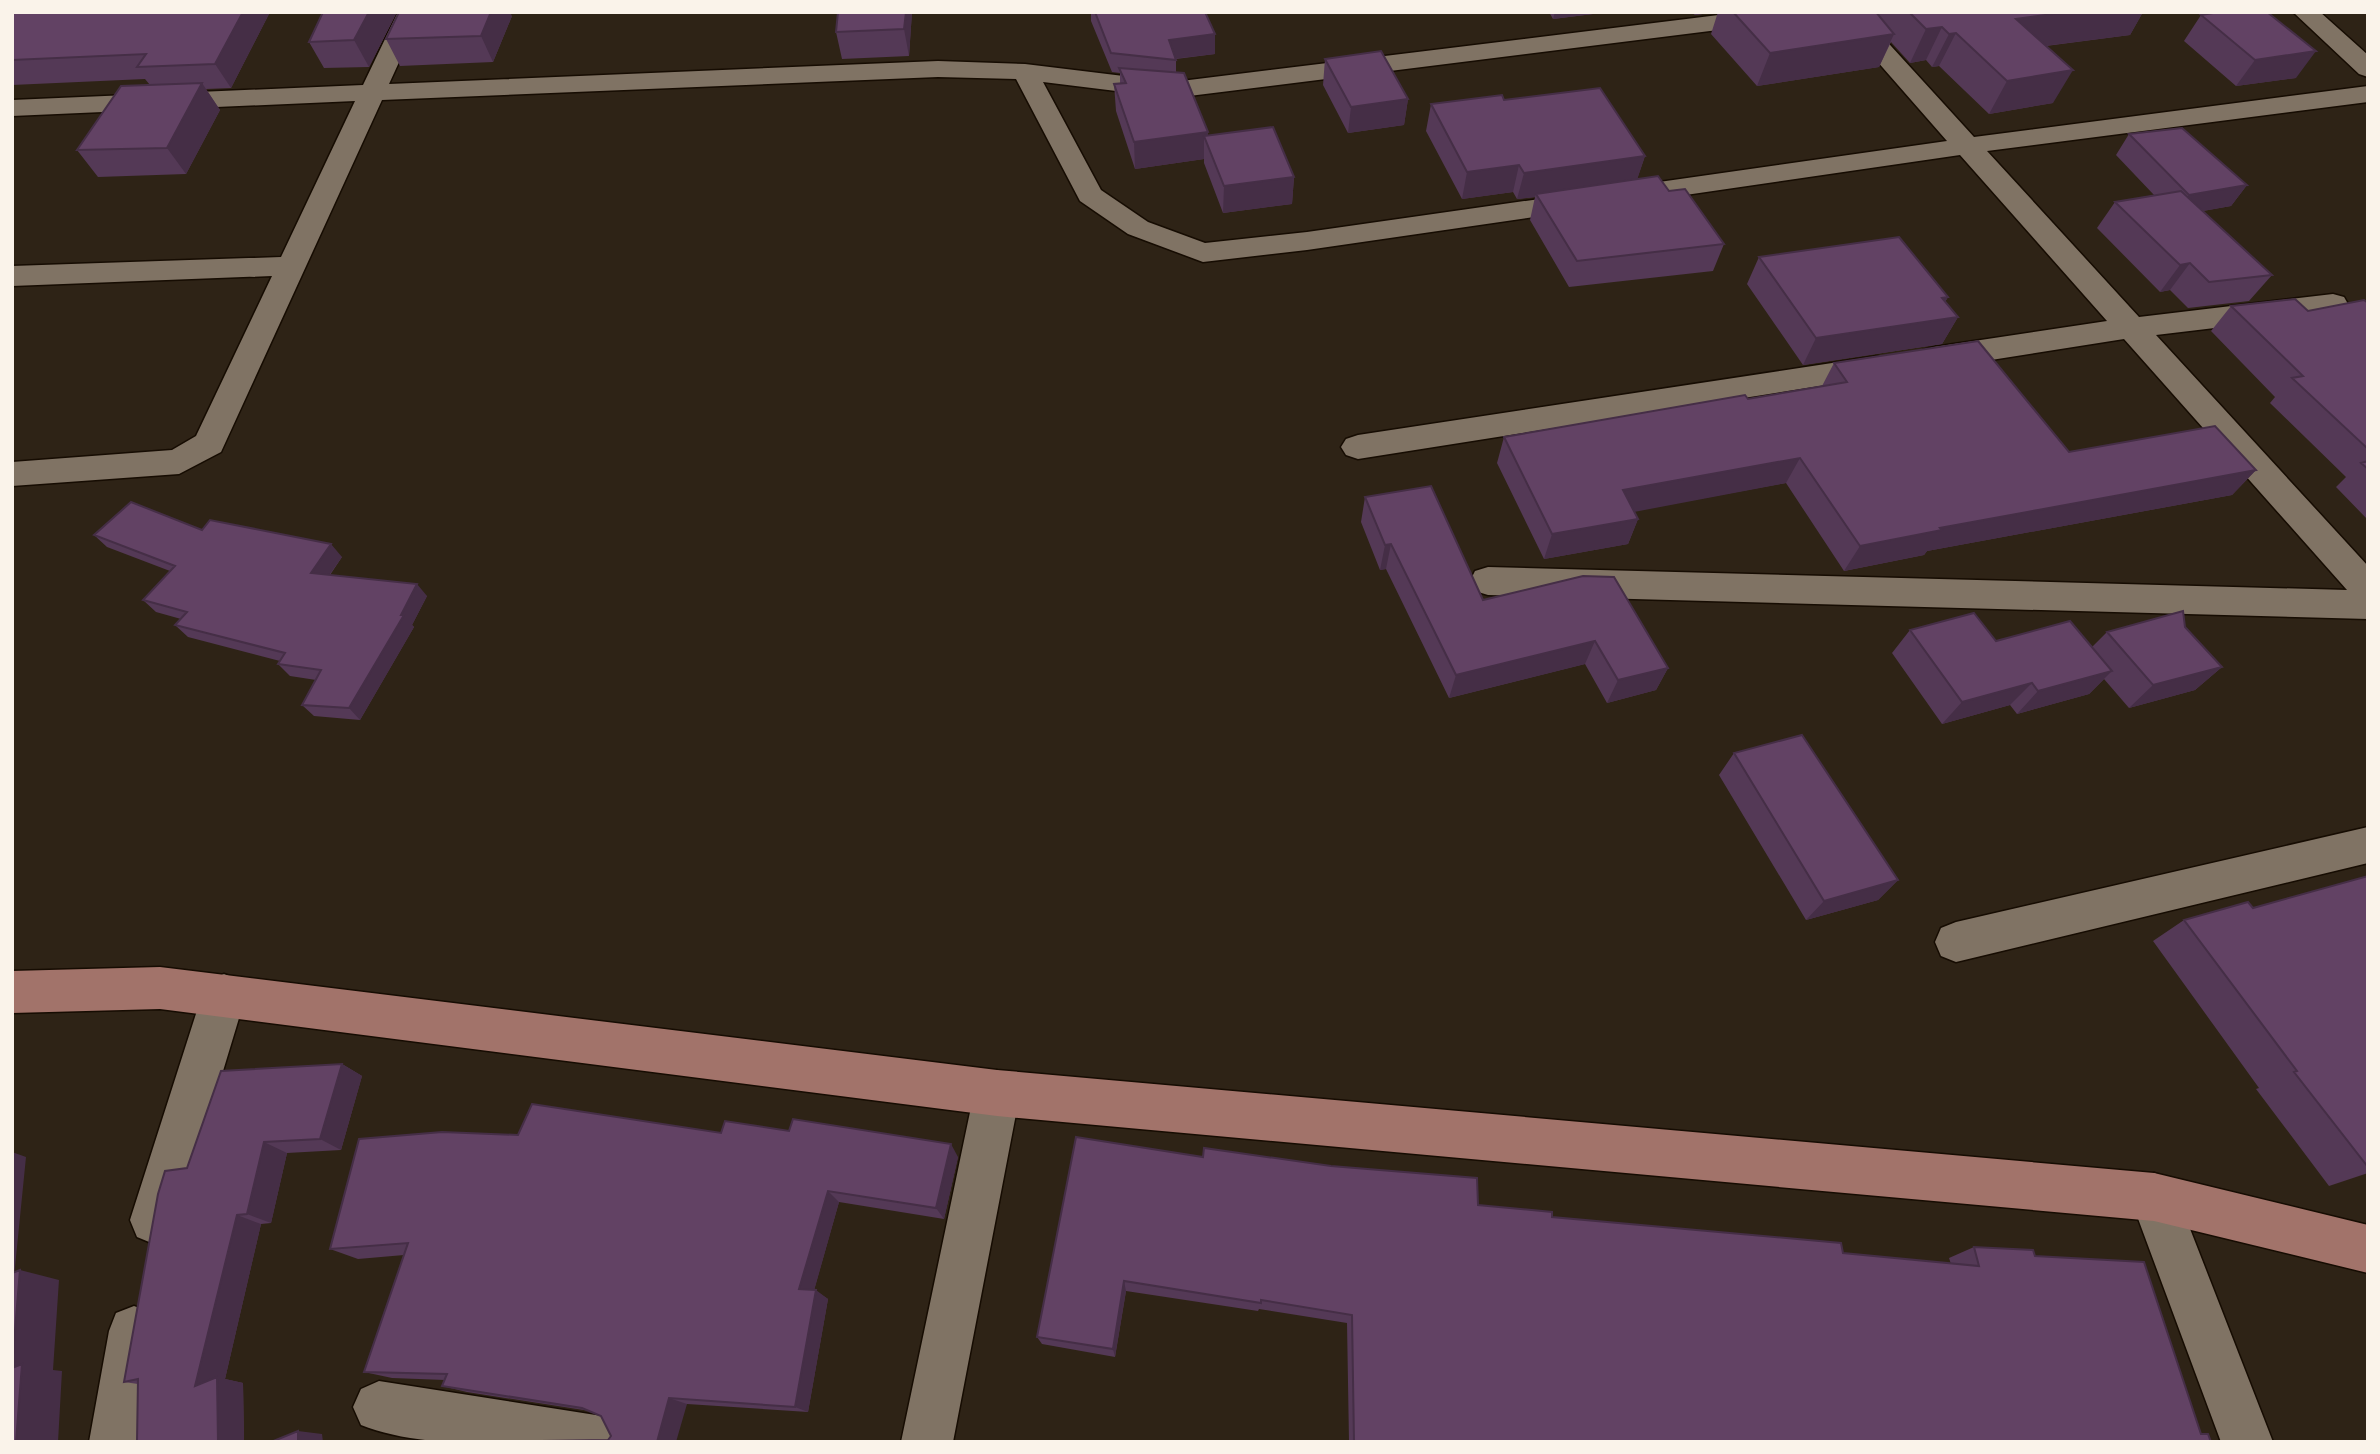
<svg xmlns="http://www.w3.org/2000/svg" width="2380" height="1454" font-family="Overpass,sans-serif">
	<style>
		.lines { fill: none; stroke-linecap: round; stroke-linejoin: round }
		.minor-casing { stroke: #160c02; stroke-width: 3 }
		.secondary-casing { stroke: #160c02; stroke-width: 3 }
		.minor { fill: #807364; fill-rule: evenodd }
		.secondary { fill: #a2736a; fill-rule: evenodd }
		.wall { fill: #543956 }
		.shaded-wall { fill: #452e46 }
		.building { fill: #624264; stroke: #452e46; stroke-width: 2 }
	</style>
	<rect width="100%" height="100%" fill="#2e2316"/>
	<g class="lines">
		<g class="minor-casing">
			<path id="minor" d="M398 12H422L389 84 938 61 1025 64 1173 82 1743 12H1818L1815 17 1806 19 1173 98 1043 82 1101 190 1148 222 1205 243 1307 232 1947 141 1834 12H1860L1974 137 2368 86V102L1987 151 2139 317 2333 294 2344 297 2348 304 2344 311 2333 314 2156 335 2368 566V619L1488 595 1475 591 1470 581 1475 571 1488 567 2347 590 2124 339 1934 369 1923 366 1918 358 1923 350 1934 347 2107 321 1960 155 1307 250 1203 262 1128 234 1080 201 1016 79 938 77 382 100 221 452 179 474 12 486V462L172 450 196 436 272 276 12 286V266L281 257 355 101 12 116V100L363 85Z
				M2293 12H2320L2368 55V77L2359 74Z
				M1878 356 1889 359 1894 367 1889 375 1358 459 1346 455 1341 447 1346 439 1358 435Z
				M2368 827V863L1956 962 1941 956 1935 942 1941 928 1956 922Z
				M224 974 239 980 246 995 178 1220 171 1237 154 1244 137 1237 130 1220 202 995 209 980Z
				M997 1070 1013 1077 1020 1093 953 1442H901L974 1093 981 1077Z
				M2154 1173 2171 1180 2273 1442H2221L2130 1197 2137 1180Z
				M134 1306 152 1313 159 1331 141 1442H89L109 1331 116 1313Z
				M379 1381 602 1416 620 1424 628 1442C552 1442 429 1453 361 1425L353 1407 361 1389Z"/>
		</g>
		<g class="secondary-casing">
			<path id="secondary" d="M160 967 997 1070 2154 1173 2368 1225V1273L2154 1221 997 1116 160 1009 12 1013V971Z"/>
		</g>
		<use href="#minor" class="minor"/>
		<use href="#secondary" class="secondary"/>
	</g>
	<path class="wall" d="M26 12H270L231 88 206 89 220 110 186 174 98 177 77 150 150 85 145 79 12 85V13Z
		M397 12 369 67 324 68 309 42Z
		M838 12H912L909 56 842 59 836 32Z
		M1091 12H1205L1215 34V54L1176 59V72L1208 132V136L1294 177 1292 204 1223 213 1204 163V159L1135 169 1116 111 1114 84 1120 83V73L1112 72 1091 21Z
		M1549 12H1609L1553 19Z
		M1692 12H2143L2130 35 2046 46 2053 103 1989 114 1939 66 1932 67 1926 60 1910 63 1891 42 1879 67 1757 86 1711 34 1718 12 1695 15Z
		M2201 15 2296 78 2236 86 2184 41Z
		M512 16 493 62 400 66 386 39Z
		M1325 59 1408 99 1404 125 1348 133 1323 85Z
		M1504 100 1645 156 1637 179 1669 191 1724 244 1713 271 1569 287 1530 220 1535 197 1517 199 1513 192 1462 199 1426 131 1431 104Z
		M2129 134 2247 185 2231 206 2203 211 2272 275 2249 301 2188 308 2170 290 2160 292 2097 228 2115 202 2154 195 2116 155Z
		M1759 257 1948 297 1945 302 1958 317 1942 344 1803 365 1747 284Z
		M2368 303V520L2336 487 2346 477 2270 403 2275 397 2211 331 2231 306 2308 311Z
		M1834 363 2069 452 2256 470 2232 495 1927 551 1924 555 1844 571 1786 483 1634 511 1638 519 1628 544 1544 559 1497 463 1504 437 1748 399 1822 386Z
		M1365 497 1483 600 1668 668 1656 690 1607 703 1585 664 1449 698 1386 569 1380 570 1361 522Z
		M202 530 342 557 330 575 427 596 412 625 414 627 360 720 314 716 302 705 316 680 290 676 278 664 280 661 188 637 175 625 181 619 156 612 143 600 170 571 107 547 94 535Z
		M2185 627 2222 667 2195 690 2129 708 2104 679 2089 694 2017 714 2010 705 1942 724 1892 653 1910 630 1996 641 2092 647 2107 632Z
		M1734 753 1898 880 1878 900 1806 920 1719 775Z
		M2368 876V1173L2329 1186 2256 1089 2259 1088 2153 941 2184 920 2253 908Z
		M342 1064 362 1076 341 1150 287 1153 271 1223 261 1224 225 1379 243 1383 244 1442H137L138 1384 124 1382 187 1168Z
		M789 1131 958 1157 944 1219 839 1202 814 1290 828 1299 808 1412 687 1404 608 1440 611 1436 601 1416 590 1411 467 1392 442 1386 445 1380 392 1378 364 1372 404 1255 358 1259 330 1249 518 1135 721 1133Z
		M1076 1137 1552 1217 1843 1253 1951 1264 1949 1258 1974 1247 2035 1256 2201 1434 2211 1442H1349L1347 1323 1259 1309 1258 1311 1126 1291 1115 1357 1042 1344 1037 1337Z"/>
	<path class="shaded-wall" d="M243 12H270L231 88 215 64Z
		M369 12H397L369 67 354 40Z
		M491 12H510L512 16 493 62 481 36Z
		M906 12H912L909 56 904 29Z
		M1555 12H1609L1553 19Z
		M1696 12H1718L1695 15Z
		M2068 12H2143L2130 35 1998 52 2016 19Z
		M1942 27 1926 60 1910 63 1926 29Z
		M1956 33 1939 66 1932 67 1949 34Z
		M1215 34V54L1172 59 1169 40Z
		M1894 34 1879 67 1757 86 1770 53Z
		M2316 51 2296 78 2236 86 2255 60Z
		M2073 70 2053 103 1989 114 2007 81Z
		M202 83 220 110 186 174 167 148Z
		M1408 99 1404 125 1348 133 1351 107Z
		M1208 132V145L1204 136V159L1135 169 1134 142Z
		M1645 156 1636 183 1536 194 1535 197 1517 199 1524 173Z
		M1519 165 1513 192 1462 199 1467 172Z
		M1294 177 1292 204 1223 213 1224 186Z
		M2247 185 2231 206 2174 216 2189 195Z
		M2190 263 2170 290 2160 292 2180 265Z
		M1948 297 1934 321 1958 317 1942 344 1803 365 1816 338 1942 298Z
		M1800 458 1786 483 1613 516 1623 490Z
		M2256 470 2232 495 1927 551 1924 555 1844 571 1860 546 1940 528Z
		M1638 519 1628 544 1544 559 1552 534Z
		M331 544 342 557 322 585 311 573Z
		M1391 544 1386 569 1380 570 1385 545Z
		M417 584 427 596 412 625 414 627 360 720 349 708Z
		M1595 641 1585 664 1449 698 1456 675Z
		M2222 667 2195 690 2129 708 2153 685Z
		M1668 668 1656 690 1607 703 1618 680Z
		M2112 671 2089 694 2017 714 2038 691Z
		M2032 683 2010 705 1942 724 1962 702Z
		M1898 880 1878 900 1806 920 1824 901Z
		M342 1064 362 1076 341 1150 320 1139Z
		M264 1142 287 1153 271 1223 247 1214Z
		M951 1144 958 1157 944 1219 936 1208Z
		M12 1152 26 1157 12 1297Z
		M828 1191 839 1202 812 1298 799 1289Z
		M237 1215 261 1224 225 1379 243 1383 244 1442H218L195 1386Z
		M20 1270 59 1280 53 1370 62 1371 58 1442H16L12 1368Z
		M1124 1281 1126 1291 1115 1357 1113 1349Z
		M816 1290 828 1299 808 1412 795 1407Z
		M669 1398 687 1404 676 1442H657Z
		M298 1431 322 1434 323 1442H298Z"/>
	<path class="building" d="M26 12H243L215 64 137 67 146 54 12 60V13Z
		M323 12H369L354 40 309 42Z
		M399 12H491L481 36 386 39Z
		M838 12H906L904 29 836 32Z
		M1095 12H1205L1215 34 1169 40 1176 60 1111 53Z
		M1733 12H1876L1894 34 1770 53Z
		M1909 12H2068L2016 19 2073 70 2007 81 1956 33 1949 34 1942 27 1926 29Z
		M2219 12H2267L2316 51 2255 60 2201 15Z
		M1381 51 1408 99 1351 107 1325 59Z
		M1119 68 1184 73 1208 132 1134 142 1114 84 1126 83Z
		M202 83 167 148 77 150 121 86Z
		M1600 88 1645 156 1524 173 1519 165 1467 172 1431 104 1502 95 1504 100Z
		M1273 127 1294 177 1224 186 1204 136Z
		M2182 128 2247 185 2189 195 2129 134Z
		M1658 176 1669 191 1685 189 1724 244 1577 261 1536 194Z
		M2181 191 2272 275 2209 282 2190 263 2180 265 2115 202Z
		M1899 237 1948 297 1942 298 1958 317 1816 338 1759 257Z
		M2295 299 2308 311 2364 300 2368 303V449L2292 378 2303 376 2231 306Z
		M1978 341 2069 452 2215 426 2256 470 1940 528 1942 530 1860 546 1800 458 1623 490 1638 519 1552 534 1504 437 1745 395 1748 399 1847 382 1834 363Z
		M2368 461V469L2361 463Z
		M1431 486 1483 600 1583 576 1614 577 1668 668 1618 680 1595 641 1456 675 1391 544 1385 545 1365 497Z
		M131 502 202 530 210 520 331 544 311 573 417 584 401 615H404L349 708 302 705 321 670 278 664 285 653 175 625 187 612 143 600 175 566 94 535Z
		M2183 611 2185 627 2222 667 2153 685 2107 632Z
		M1974 613 1996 641 2070 621 2112 671 2038 691 2032 683 1962 702 1910 630Z
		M1802 735 1898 880 1824 901 1734 753Z
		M2368 876V1167L2294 1072 2297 1071 2184 920 2248 902 2253 908Z
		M342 1064 320 1139 264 1142 247 1214 237 1215 195 1386 217 1377 218 1442H137L138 1379 124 1382 158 1194 165 1171 187 1168 221 1071Z
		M532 1104 721 1133 725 1121 789 1131 793 1119 951 1144 936 1208 828 1191 799 1289 816 1290 795 1407 669 1398 657 1442H472L608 1440 611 1436 601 1416 582 1408 442 1386 447 1374 364 1372 408 1243 330 1249 359 1139 442 1132 518 1135Z
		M1076 1137 1203 1157 1204 1148 1331 1166 1477 1178 1478 1205 1552 1212V1217L1841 1243 1843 1253 1979 1266 1974 1247 2033 1250 2035 1256 2144 1262 2201 1434H2208L2211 1442H1354L1352 1315 1261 1300V1303L1124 1281 1113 1349 1037 1337Z
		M20 1270 12 1366V1273Z
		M22 1364 16 1442H12V1368Z
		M298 1431V1442H271Z"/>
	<rect width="2380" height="1454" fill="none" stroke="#faf3ea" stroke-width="28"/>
</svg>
